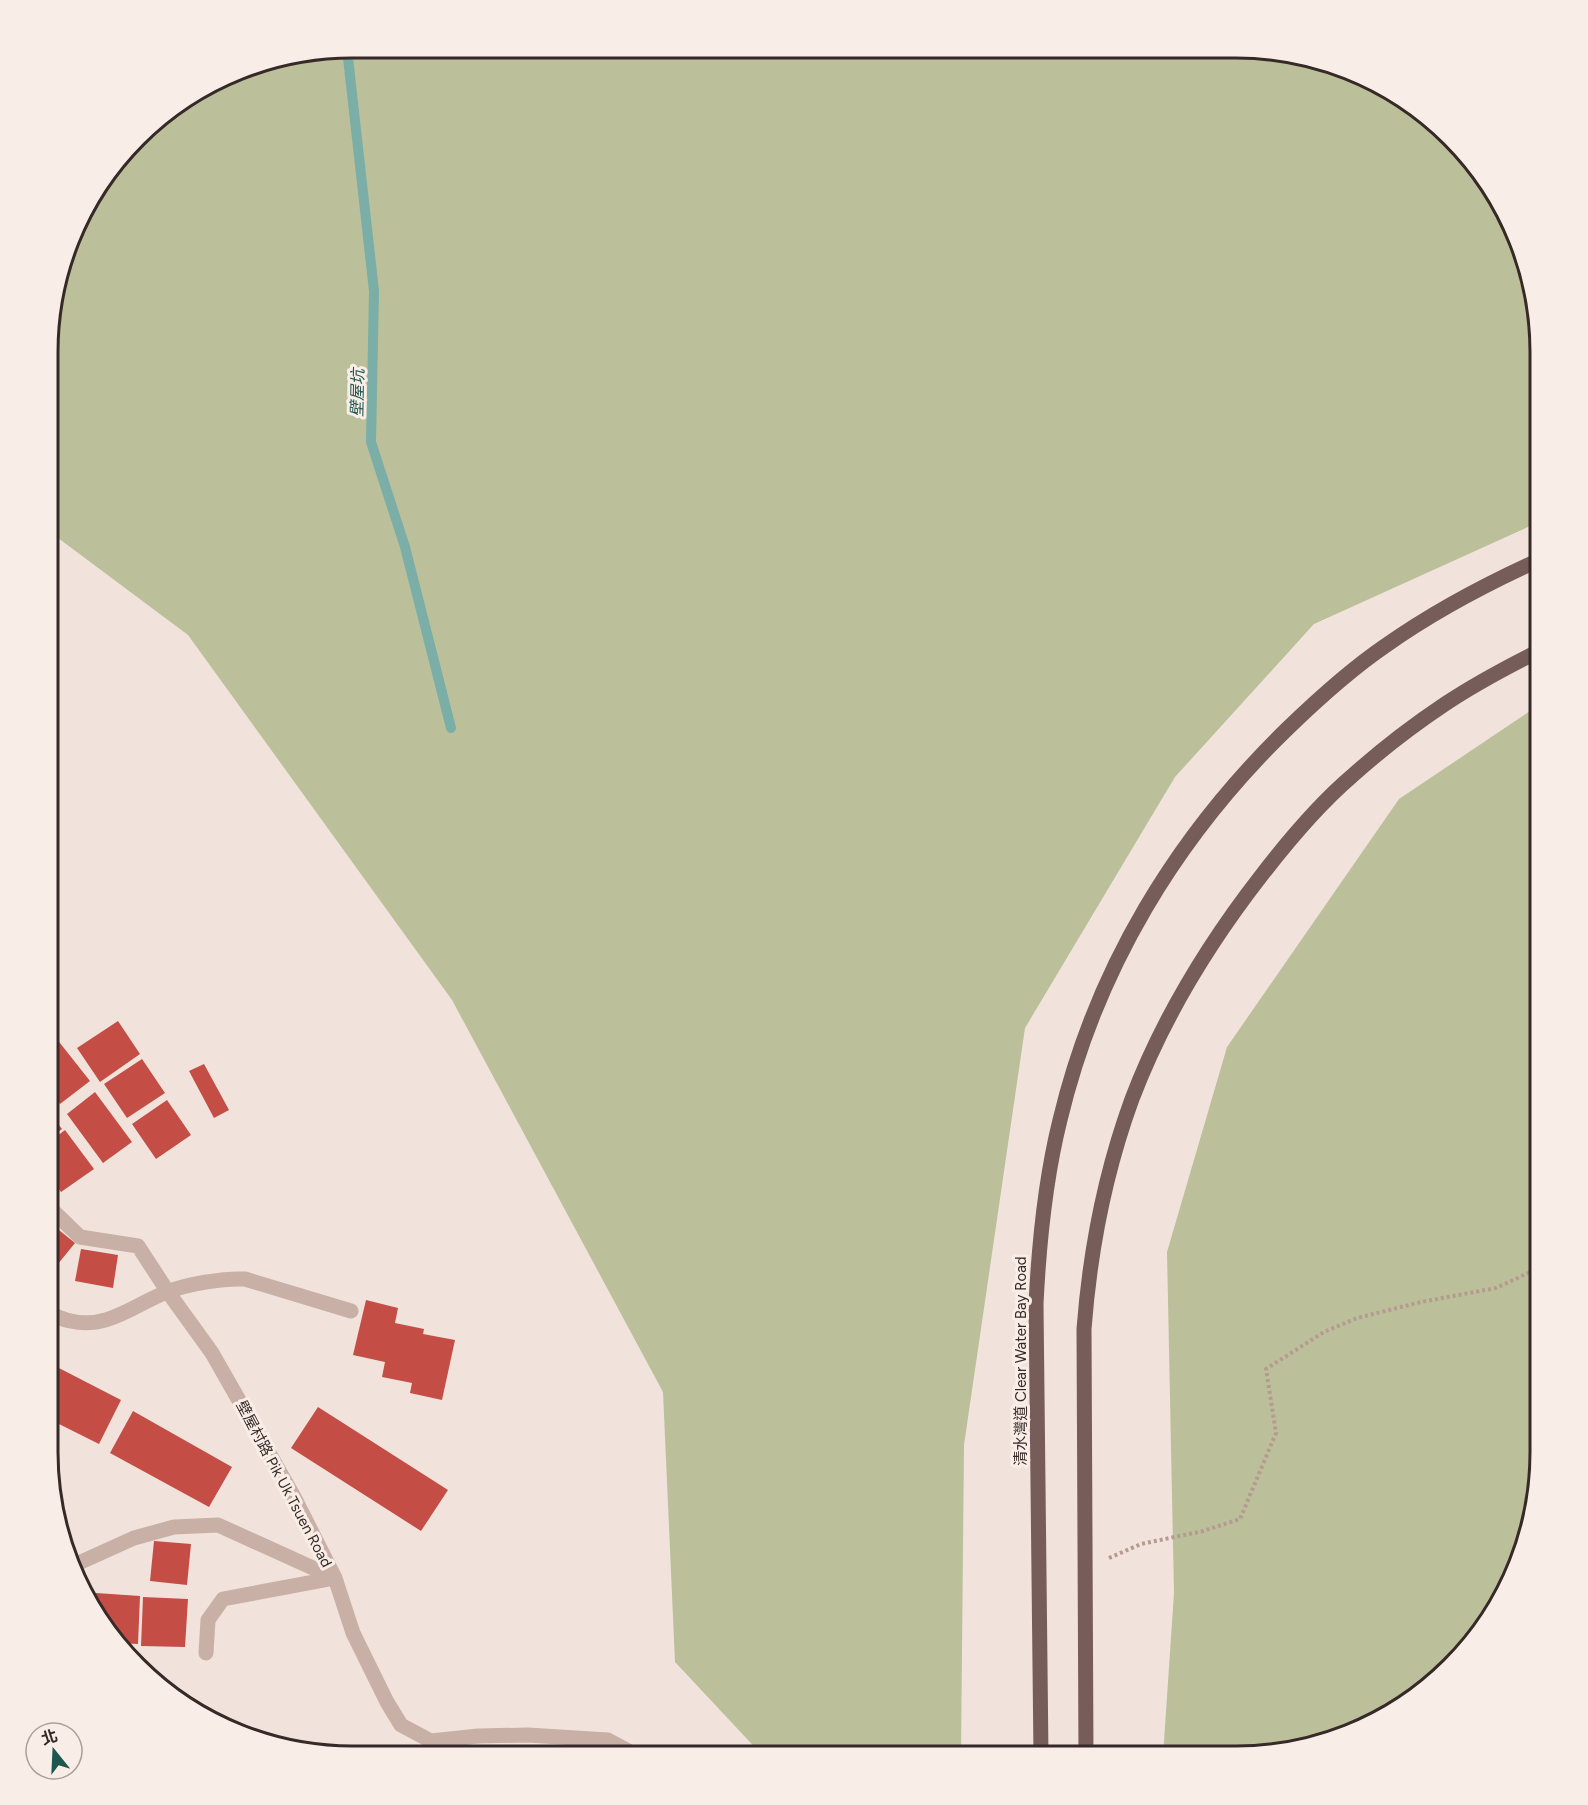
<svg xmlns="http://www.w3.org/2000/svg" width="1588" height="1805" font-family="Figtree,'Noto Sans TC',sans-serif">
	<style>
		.green { fill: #bbc09b }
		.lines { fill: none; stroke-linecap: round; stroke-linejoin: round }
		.stream { stroke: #7aaea6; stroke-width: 10 }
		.building { fill: #c44d46 }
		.path { stroke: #b59a91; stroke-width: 4; stroke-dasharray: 3 3; stroke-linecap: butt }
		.minor { stroke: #c9b0a7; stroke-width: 15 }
		.major { stroke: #775d59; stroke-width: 15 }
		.labels { text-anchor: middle; stroke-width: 6; stroke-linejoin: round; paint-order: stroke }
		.street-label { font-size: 15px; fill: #362928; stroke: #f9eee7 }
		.water-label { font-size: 16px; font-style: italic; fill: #1e5750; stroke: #f9eee7 }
		.rim { fill: none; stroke: #362928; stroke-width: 3 }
	</style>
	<rect width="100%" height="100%" fill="#f1e3db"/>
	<path class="green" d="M353 48 1275 51 1388 89 1451 137 1489 184 1524 255 1539 333V522L1314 624 1175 777 1025 1028 964 1445 961 1756H763L675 1662 663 1392 452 1000 188 635 50 532 51 313 89 201 152 123 254 64Z
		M1539 705V1472L1524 1550 1499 1605 1451 1668 1404 1706 1333 1741 1255 1756H1163L1174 1593 1167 1252 1227 1047 1399 799Z"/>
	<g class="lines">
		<path class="stream" d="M347 49 374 291 371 442 405 547 451 728"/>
	</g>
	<path class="building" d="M118 1021 140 1054 100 1082 77 1048Z
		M56 1038 90 1081 60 1104 49 1090V1043Z
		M142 1059 165 1093 127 1118 104 1084Z
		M204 1064 229 1110 214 1118 189 1071Z
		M95 1092 132 1142 103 1163 67 1114Z
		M167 1100 191 1135 156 1159 132 1124Z
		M49 1112 62 1129 49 1139Z
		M65 1130 94 1169 61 1192 49 1176V1142Z
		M49 1222 75 1243 49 1275Z
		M81 1249 118 1255 113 1288 75 1281Z
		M366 1300 398 1308 395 1323 424 1329 423 1334 455 1340 442 1400 410 1393 412 1383 382 1377 385 1362 353 1355Z
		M55 1366 121 1400 99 1444 49 1419V1377Z
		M318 1407 448 1490 421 1531 291 1448Z
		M133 1411 232 1467 209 1507 110 1453Z
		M154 1541 191 1544 187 1585 150 1581Z
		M96 1593 140 1596 138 1644 117 1643 99 1621 95 1613Z
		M143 1597 188 1599 185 1647 141 1646Z"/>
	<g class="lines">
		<path class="path" d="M1109 1558 1141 1544 1203 1531 1240 1519 1276 1433 1266 1369 1324 1332 1357 1318 1421 1302 1496 1288 1539 1268"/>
		<path class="minor" d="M49 1207 80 1237 138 1246 168 1292 212 1353 294 1497 335 1578 353 1633 387 1702 401 1725 431 1741 478 1736 528 1735 608 1740 638 1756
			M49 1313C56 1316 63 1320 71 1321 107 1330 135 1304 167 1292 187 1284 223 1278 245 1279L351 1311
			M72 1566 134 1538 174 1527 218 1525 335 1578
			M206 1653 208 1620 223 1599 335 1578"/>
		<path class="major" d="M1041 1756 1036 1304C1039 1242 1045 1180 1060 1120 1096 969 1176 837 1287 729 1318 699 1350 670 1385 646 1433 612 1486 584 1539 560
			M1086 1756 1084 1329C1090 1250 1105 1173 1132 1099 1162 1020 1209 943 1261 876 1288 841 1318 805 1352 776 1381 750 1412 726 1445 704 1475 684 1507 667 1539 651"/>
	</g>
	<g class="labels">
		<g class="street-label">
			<text transform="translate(1021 1361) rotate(-90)" y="5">清水灣道 Clear Water Bay Road</text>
			<text transform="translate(284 1484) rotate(62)" y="5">壁屋村路 Pik Uk Tsuen Road</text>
		</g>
		<g class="water-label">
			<text transform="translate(357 393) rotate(-89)" y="6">壁屋坑</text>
		</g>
	</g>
	<path d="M0 0H1588V1805H0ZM352 58H1236A294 294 0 0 1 1530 352V1452A294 294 0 0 1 1236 1746H352A294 294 0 0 1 58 1452V352A294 294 0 0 1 352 58Z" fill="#f9eee7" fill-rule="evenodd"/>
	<path class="rim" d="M352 58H1236A294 294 0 0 1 1530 352V1452A294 294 0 0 1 1236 1746H352A294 294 0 0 1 58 1452V352A294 294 0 0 1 352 58Z"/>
	<g transform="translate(54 1751) rotate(342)"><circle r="28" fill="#f9eee7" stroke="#ab9f9b" stroke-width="1.5"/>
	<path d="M0-4.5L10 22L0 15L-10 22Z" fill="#1e5750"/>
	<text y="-9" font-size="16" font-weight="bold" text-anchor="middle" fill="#362928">北</text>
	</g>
</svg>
